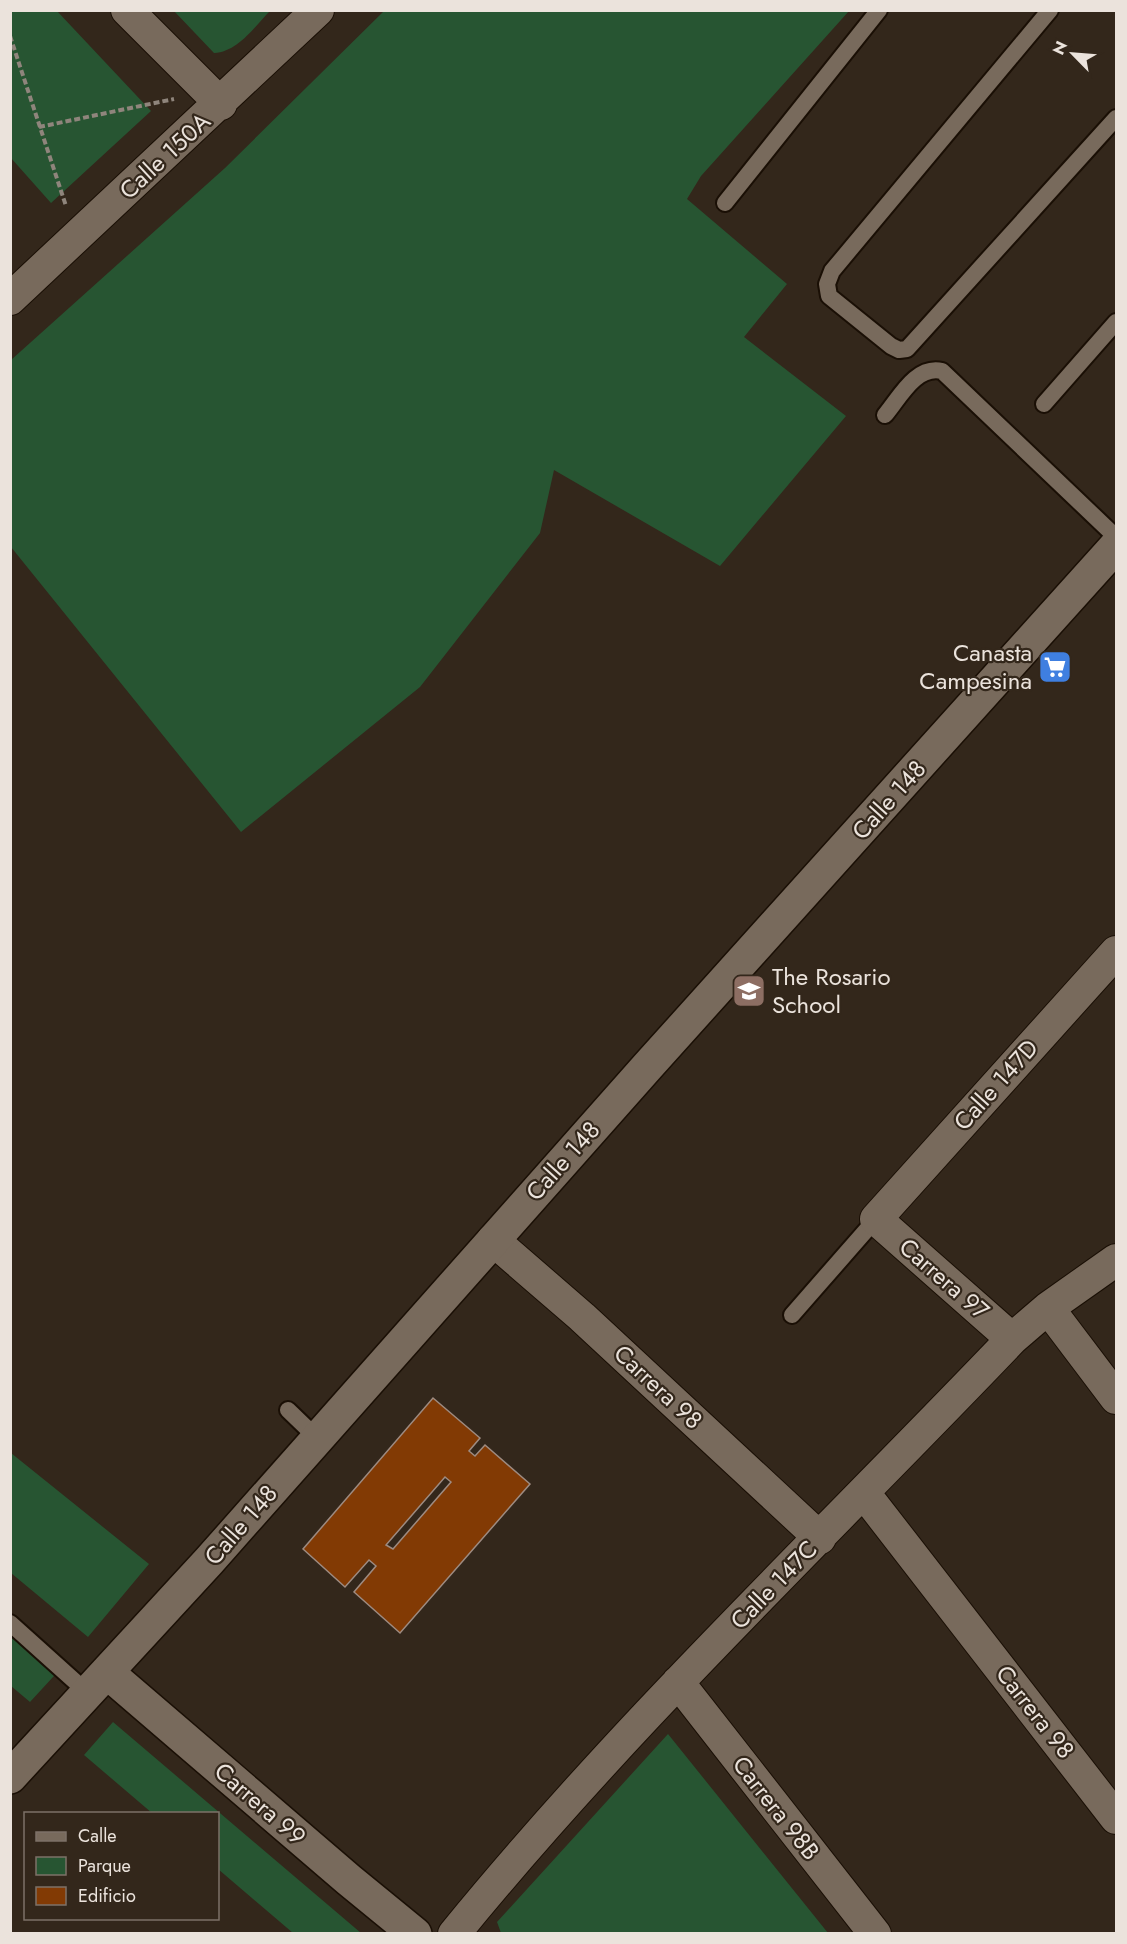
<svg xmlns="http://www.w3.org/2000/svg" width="1127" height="1944" font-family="Jost,sans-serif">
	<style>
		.green { fill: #275532 }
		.building { fill: #823a04; stroke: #9e8b81; stroke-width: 1.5; fill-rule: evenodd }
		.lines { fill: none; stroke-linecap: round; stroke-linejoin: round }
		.service-casing { stroke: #1a0f05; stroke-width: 20 }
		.minor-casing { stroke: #1a0f05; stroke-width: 34 }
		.tertiary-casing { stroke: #1a0f05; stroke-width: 36 }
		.path { stroke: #8f857c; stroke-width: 4; stroke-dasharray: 6 3; stroke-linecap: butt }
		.service { stroke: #786a5c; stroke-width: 16 }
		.minor { stroke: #786a5c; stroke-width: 32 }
		.tertiary { stroke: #786a5c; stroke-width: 33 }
		.labels { text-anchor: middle; stroke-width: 4.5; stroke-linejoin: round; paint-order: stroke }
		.street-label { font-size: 24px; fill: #ebe3dc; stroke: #33271b }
		.poi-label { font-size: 24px; fill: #ebe3dc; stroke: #33271b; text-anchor: end }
	</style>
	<rect width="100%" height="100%" fill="#33271b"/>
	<path class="green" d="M10 11H57L151 111 51 203 11 158Z
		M174 11H270C254 27 238 52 214 53Z
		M384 11H849L701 176 687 199 787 284 744 337 846 416 720 566 554 470 540 533 420 687 241 832 11 547V360L225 168Z
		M11 1453 149 1564 88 1637 11 1573Z
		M10 1620 65 1664 30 1702 11 1686Z
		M113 1722 361 1933H293L218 1869V1814L152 1813 84 1755Z
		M668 1734 828 1933H501L497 1922Z"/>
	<path class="building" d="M433 1398 480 1438 469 1451 475 1456 485 1445 530 1484 400 1633 354 1592 376 1566 369 1560 345 1587 303 1549ZM445 1477 451 1482 393 1549 386 1545Z"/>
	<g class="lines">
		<g class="service-casing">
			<path id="service" d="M1050 10 832 271 827 284 829 296 891 346 899 350 907 349 1116 118
				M725 203 879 10
				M1044 404 1116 322
				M885 415C900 397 916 365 942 371L1116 537
				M792 1315 876 1219
				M288 1410 317 1438
				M10 1623 89 1694"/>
		</g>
		<g class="minor-casing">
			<path id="minor" d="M127 10 221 104
				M10 299 318 10
				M493 1240 582 1317 820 1538
				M1048 1308 1116 1398
				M1012 1339 876 1219 1116 952
				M864 1493 1116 1818
				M678 1682 875 1934
				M454 1934C626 1723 825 1535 1012 1339L1048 1308 1116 1260"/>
		</g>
		<g class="tertiary-casing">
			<path id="tertiary" d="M108 1673 349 1880 415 1934
				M10 1777 209 1561 647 1067 1116 546"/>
		</g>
		<path class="path" d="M10 36 66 206
			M39 127 174 99"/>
		<use href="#service" class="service"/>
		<use href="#minor" class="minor"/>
		<use href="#tertiary" class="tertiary"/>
	</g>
	<defs>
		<g id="supermarket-square" transform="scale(1.725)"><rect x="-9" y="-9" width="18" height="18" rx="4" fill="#3f7fe0" stroke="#33271b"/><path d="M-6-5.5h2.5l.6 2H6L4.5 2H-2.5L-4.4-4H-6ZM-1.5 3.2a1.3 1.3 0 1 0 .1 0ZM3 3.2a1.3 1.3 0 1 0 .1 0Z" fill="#fff"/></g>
		<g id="school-square" transform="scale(1.725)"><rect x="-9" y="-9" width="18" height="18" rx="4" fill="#8d6e63" stroke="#33271b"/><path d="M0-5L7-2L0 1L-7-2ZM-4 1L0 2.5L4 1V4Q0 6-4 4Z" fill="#fff"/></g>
	</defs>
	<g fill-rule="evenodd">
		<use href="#supermarket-square" x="1055" y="667"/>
		<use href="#school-square" x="749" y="991"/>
	</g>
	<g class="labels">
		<g class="street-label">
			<text transform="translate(165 156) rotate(-43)" y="8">Calle 150A</text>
			<text transform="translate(889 800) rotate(-48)" y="8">Calle 148</text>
			<text transform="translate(996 1085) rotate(-48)" y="8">Calle 147D</text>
			<text transform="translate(563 1161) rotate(-48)" y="8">Calle 148</text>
			<text transform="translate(944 1279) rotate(41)" y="8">Carrera 97</text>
			<text transform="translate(658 1387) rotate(43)" y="8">Carrera 98</text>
			<text transform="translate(241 1525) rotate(-49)" y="8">Calle 148</text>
			<text transform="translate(774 1585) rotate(-46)" y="8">Calle 147C</text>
			<text transform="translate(1035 1712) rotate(52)" y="8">Carrera 98</text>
			<text transform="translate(260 1804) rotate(41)" y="8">Carrera 99</text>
			<text transform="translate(776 1808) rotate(52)" y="8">Carrera 98B</text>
		</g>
		<g class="poi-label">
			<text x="1032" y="661">Canasta<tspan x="1032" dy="28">Campesina</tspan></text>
			<text x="772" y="985" text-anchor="start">The Rosario<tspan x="772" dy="28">School</tspan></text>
		</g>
	</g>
	<rect width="1127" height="1944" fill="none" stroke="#ebe3dc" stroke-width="24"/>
	<rect x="24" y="1812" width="195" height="108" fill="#33271b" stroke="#7d7268" stroke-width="1.5"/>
	<rect x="36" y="1832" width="30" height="9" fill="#786a5c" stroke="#7d7268" stroke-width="1.5"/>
	<text x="78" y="1842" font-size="18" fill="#ebe3dc">Calle</text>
	<rect x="36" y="1857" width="30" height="18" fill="#275532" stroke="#7d7268" stroke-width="1.5"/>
	<text x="78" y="1872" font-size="18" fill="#ebe3dc">Parque</text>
	<rect x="36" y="1887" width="30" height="18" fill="#823a04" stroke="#7d7268" stroke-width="1.5"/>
	<text x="78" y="1902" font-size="18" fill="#ebe3dc">Edificio</text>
	<g transform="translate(1073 54) rotate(295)" stroke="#33271b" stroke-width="4.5" paint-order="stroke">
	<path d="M0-4.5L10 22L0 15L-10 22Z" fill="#ebe3dc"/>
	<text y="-9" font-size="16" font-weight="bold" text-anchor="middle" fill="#ebe3dc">N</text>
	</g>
</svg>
